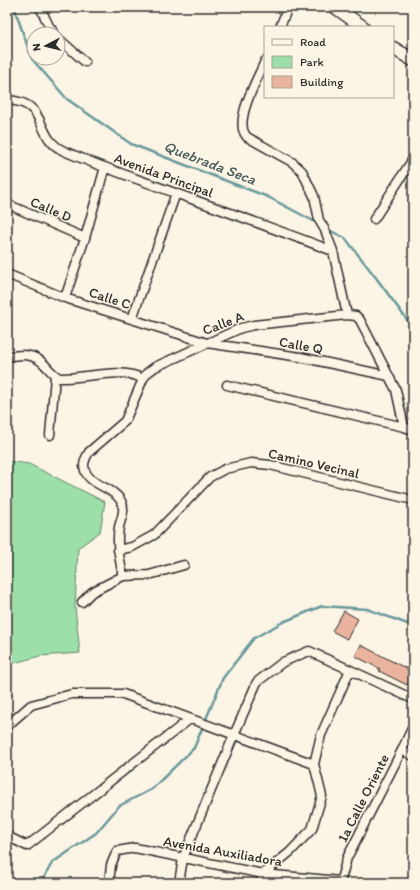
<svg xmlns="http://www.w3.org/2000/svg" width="420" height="890" font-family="Itim,sans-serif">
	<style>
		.green { fill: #9cdfa9; stroke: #64856a }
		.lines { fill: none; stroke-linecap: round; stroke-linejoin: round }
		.stream { stroke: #67989b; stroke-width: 2.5 }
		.building { fill: #e9b39e; stroke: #2b2b2b }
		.street-casing { stroke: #2b2b2b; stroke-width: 11 }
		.secondary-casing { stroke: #2b2b2b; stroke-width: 15 }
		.street { stroke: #fcf5e5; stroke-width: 8 }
		.secondary { stroke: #fcf5e5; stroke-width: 12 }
		.labels { text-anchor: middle; stroke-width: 3; stroke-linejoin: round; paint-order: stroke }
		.street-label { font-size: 14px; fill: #2b2b2b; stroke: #fcf5e5 }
		.water-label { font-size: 15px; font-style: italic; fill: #44585a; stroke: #fcf5e5 }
	</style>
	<rect width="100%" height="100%" fill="#fcf5e5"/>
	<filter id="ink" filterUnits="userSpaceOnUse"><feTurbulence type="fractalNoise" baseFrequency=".025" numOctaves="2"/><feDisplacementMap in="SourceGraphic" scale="8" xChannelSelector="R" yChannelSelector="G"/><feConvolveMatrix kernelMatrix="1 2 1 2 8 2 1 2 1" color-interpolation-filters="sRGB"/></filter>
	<g filter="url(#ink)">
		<path class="green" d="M7 461 29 464 105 502 100 532 78 548 75 607 80 653 40 656 7 665Z"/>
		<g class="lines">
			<path class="stream" d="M14 7 32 59 67 99 131 144 268 197 319 224
				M327 229 345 238 374 275 413 328
				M41 883 52 863 96 833 119 806 152 789 194 748 223 678 254 638 283 622 322 606 367 609 413 626"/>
		</g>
		<path class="building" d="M344 611 358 619 347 639 332 631Z
			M361 645 413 672V683L409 681 407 685 379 671 380 669 355 656Z"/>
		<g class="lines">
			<g class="street-casing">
				<path id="street" d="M40 7 49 26 55 34
					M280 27 288 7
					M58 38 85 62
					M265 61C258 78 239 111 243 129 243 132 245 134 247 137L292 162 302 171 314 196 319 220 325 230 333 251 347 315
					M7 100C50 102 33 137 64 151 101 167 138 179 175 193 228 212 280 231 333 251
					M7 204 85 238
					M374 219 413 159
					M7 274 65 298 207 343 300 357 389 376
					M65 298 85 238 105 167
					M132 319 176 193
					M7 357C22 354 34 353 45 365 50 370 53 375 60 378 84 379 122 366 143 379
					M227 385 404 427
					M50 435 55 376
					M118 550 132 547 154 535 210 477 225 469 251 463 270 465 413 500
					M123 576C120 561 116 544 119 527 121 518 126 510 121 501 112 485 86 486 84 466 84 460 86 457 89 452L125 421 143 379 147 373 155 367 241 328 254 325 347 315 356 316 360 320 396 390 404 427 413 430
					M82 602 92 592 123 576 149 575 184 565
					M7 726 31 705 72 694H123L314 764
					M402 750 413 756
					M7 836 27 846 190 719
					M109 883 111 865 117 851 135 848 263 874 340 881
					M179 883 183 858 234 735 257 682 283 662 309 651 413 699
					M261 883 263 874 290 852 312 829 322 796 314 764 321 735 350 670
					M340 883 347 858 402 750 413 726"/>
			</g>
			<g class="secondary-casing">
				<path id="secondary" d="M335 7 363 27
					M393 48 413 60"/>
			</g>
			<use href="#street" class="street"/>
			<use href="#secondary" class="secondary"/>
		</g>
	</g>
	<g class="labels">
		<g class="street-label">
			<text transform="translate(164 175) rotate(20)" y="5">Avenida Principal</text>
			<text transform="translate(51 209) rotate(23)" y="5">Calle D</text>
			<text transform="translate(110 298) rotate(18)" y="5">Calle C</text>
			<text transform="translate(223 323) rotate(-21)" y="5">Calle A</text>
			<text transform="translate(301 345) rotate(10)" y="5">Calle Q</text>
			<text transform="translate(314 463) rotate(13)" y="5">Camino Vecinal</text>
			<text transform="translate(363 798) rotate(-63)" y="5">1a Calle Oriente</text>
			<text transform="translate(223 851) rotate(10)" y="5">Avenida Auxiliadora</text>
		</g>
		<g class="water-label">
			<text transform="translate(210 163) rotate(21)" y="5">Quebrada Seca</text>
		</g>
	</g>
	<rect width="420" height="890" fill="none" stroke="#fcf5e5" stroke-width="24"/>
	<rect x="12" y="12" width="396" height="866" fill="none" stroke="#2b2b2b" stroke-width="1.5" filter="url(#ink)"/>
	<rect x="264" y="26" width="130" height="72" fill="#fcf5e5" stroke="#a8a49b"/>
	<rect x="272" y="39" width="20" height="6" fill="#fcf5e5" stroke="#a8a49b"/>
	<text x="300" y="46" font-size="12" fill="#2b2b2b">Road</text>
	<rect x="272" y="56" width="20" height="12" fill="#9cdfa9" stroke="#a8a49b"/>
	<text x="300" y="66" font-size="12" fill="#2b2b2b">Park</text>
	<rect x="272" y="76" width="20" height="12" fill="#e9b39e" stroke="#a8a49b"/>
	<text x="300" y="86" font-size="12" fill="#2b2b2b">Building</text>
	<g transform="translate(46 46) rotate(263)"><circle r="19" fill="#fcf5e5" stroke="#a8a49b"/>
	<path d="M0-3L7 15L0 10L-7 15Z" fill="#2b2b2b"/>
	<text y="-6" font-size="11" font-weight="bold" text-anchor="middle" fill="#2b2b2b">N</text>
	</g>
</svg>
